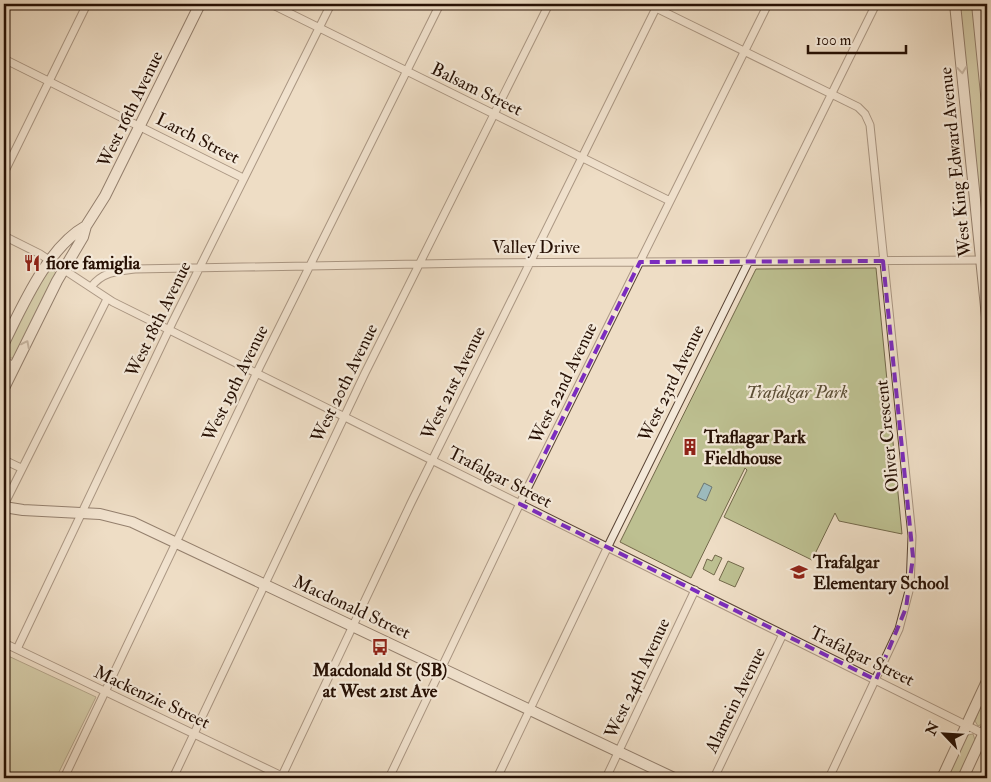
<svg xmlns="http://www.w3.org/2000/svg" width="991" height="782" font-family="'IM FELL Double Pica',serif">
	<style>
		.green { fill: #bdc091; stroke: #72684a }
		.water { fill: #9cbabc; stroke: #6d7672 }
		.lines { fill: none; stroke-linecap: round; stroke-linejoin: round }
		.street-casing { stroke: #584334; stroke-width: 9 }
		.secondary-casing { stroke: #261004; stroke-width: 12 }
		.street { stroke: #f4e9d9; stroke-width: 7 }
		.secondary { stroke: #f4e9d9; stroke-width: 10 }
		.oneway { stroke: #978779 }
		.marked { fill: none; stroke: #7b2cbf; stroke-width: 4; stroke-dasharray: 10 6; stroke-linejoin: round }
		.labels { text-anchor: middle; stroke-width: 4.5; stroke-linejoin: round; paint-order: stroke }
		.street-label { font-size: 18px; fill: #261004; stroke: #f4e9d9 }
		.poi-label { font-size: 18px; font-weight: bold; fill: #261004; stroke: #f4e9d9; text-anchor: start }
		.park-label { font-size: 18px; font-style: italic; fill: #5b4e35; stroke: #f4e9d9 }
	</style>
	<rect width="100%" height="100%" fill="#eeddc5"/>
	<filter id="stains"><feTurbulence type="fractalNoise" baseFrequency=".004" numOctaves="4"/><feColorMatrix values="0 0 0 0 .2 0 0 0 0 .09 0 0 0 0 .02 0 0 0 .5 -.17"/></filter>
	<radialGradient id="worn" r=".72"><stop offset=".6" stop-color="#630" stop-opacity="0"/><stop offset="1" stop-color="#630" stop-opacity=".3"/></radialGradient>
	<path class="green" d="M959 4H972L987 150V254L983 239Z
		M876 268 902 534 839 521 835 513 812 560 724 517 747 470 745 468 691 578 620 542 756 269Z
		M52 269 56 273 14 358H7L4 355V350L34 290 48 271Z
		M715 555 722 558 714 575 703 569 707 559 712 561Z
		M728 561 744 568 735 587 719 580Z
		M4 654 96 697 56 778H4Z
		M987 689C987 701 991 721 978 726L975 721Z
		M973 734 975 740 960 778H945L957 752 968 735Z"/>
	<path class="water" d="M704 483 712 487 706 501 697 497Z"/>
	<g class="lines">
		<g class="street-casing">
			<path id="street" d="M271 4 670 201
				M648 4 858 107 865 114 870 125 912 536 910 587 899 629 829 778
				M4 59 243 178
				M4 173 87 4
				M4 236 40 254 113 302 986 735
				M91 287C102 272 117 271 135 269L475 263 987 260
				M4 361 14 366
				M4 460 21 468
				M4 505 107 299
				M4 643 286 778
				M17 649 173 321 331 4
				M64 778 260 366 440 4
				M173 778 365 373 549 4
				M281 778 411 503 657 6
				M389 778 524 495 768 4
				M497 778 611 540 876 4
				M606 778 695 590
				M714 778 783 634"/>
		</g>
		<g class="secondary-casing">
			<path id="secondary" d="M955 4 987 317
				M977 4 987 104
				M4 343C23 305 48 247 86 226
				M4 388 57 281 83 237 86 226 105 196 200 4
				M4 507 23 510 100 514 132 522 674 778
				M942 778 987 681
				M963 778 987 726"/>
		</g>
		<use href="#street" class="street"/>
		<use href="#secondary" class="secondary"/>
	</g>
	<defs><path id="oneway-chevron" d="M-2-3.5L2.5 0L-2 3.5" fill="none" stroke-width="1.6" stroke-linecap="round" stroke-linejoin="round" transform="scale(1.25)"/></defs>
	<g class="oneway">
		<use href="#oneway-chevron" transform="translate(962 70) rotate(84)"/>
		<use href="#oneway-chevron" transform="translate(26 344) rotate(-63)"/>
	</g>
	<path d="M0 0H991V782H0ZM883 261 913 557 906 608 876 680 520 504 640 262Z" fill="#eeddc5" fill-opacity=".55" fill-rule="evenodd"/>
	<path class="marked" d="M883 261 913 557 906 608 876 680 520 504 640 262Z"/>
	<defs>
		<g id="restaurant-bare" transform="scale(1.35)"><path d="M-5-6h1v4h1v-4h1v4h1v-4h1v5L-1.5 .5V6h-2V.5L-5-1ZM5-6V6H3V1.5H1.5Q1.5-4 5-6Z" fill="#8f2418" stroke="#f4e9d9" stroke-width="2.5" paint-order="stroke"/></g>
		<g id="building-bare" transform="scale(1.35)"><path d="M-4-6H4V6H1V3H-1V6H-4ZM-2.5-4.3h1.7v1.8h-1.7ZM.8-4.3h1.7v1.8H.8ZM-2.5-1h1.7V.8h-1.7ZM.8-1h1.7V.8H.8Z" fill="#8f2418" stroke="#f4e9d9" stroke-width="2.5" paint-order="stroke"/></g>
		<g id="school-bare" transform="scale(1.35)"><path d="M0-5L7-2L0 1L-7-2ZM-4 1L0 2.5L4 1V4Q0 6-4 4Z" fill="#8f2418" stroke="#f4e9d9" stroke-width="2.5" paint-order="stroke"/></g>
		<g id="bus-bare" transform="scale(1.35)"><path d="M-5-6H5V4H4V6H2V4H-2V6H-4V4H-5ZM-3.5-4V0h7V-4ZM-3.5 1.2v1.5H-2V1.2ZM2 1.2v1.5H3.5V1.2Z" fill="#8f2418" stroke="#f4e9d9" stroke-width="2.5" paint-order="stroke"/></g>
	</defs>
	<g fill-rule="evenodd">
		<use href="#restaurant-bare" x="32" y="263"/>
		<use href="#building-bare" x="690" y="447"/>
		<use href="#school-bare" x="799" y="572"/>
		<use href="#bus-bare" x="380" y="647"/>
	</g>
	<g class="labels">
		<g class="street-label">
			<text transform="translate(477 89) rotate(26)" y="6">Balsam Street</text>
			<text transform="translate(130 109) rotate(-64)" y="6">West 16th Avenue</text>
			<text transform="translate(198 138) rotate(27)" y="6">Larch Street</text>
			<text transform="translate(955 162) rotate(-96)" y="6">West King Edward Avenue</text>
			<text x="536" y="253">Valley Drive</text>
			<text transform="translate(158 319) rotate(-64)" y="6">West 18th Avenue</text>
			<text transform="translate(235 383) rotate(-64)" y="6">West 19th Avenue</text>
			<text transform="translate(344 383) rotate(-64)" y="6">West 20th Avenue</text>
			<text transform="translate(453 383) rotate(-64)" y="6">West 21st Avenue</text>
			<text transform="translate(563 383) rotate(-64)" y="6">West 22nd Avenue</text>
			<text transform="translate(671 383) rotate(-64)" y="6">West 23rd Avenue</text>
			<text transform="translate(887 436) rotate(-96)" y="6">Oliver Crescent</text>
			<text transform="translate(500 477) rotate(27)" y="6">Trafalgar Street</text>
			<text transform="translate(352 607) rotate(25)" y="6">Macdonald Street</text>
			<text transform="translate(862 656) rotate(26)" y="6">Trafalgar Street</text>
			<text transform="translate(637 678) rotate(-65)" y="6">West 24th Avenue</text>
			<text transform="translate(152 697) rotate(25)" y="6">Mackenzie Street</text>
			<text transform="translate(735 700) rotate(-64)" y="6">Alamein Avenue</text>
		</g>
		<g class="poi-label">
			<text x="46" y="269">fiore famiglia</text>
			<text x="704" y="443">Traflagar Park<tspan x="704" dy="21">Fieldhouse</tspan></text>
			<text x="813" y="568">Trafalgar<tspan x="813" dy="21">Elementary School</tspan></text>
			<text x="380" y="676" text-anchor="middle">Macdonald St (SB)<tspan x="380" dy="21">at West 21st Ave</tspan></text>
		</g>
		<g class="park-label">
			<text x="797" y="398">Trafalgar Park</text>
		</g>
	</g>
	<rect width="991" height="782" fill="none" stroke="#eeddc5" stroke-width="20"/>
	<rect x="5" y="5" width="981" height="772" fill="none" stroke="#261004" stroke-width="2.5"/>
	<rect x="10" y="10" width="971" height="762" fill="none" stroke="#261004"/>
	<g transform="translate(944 734) rotate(295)" stroke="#f4e9d9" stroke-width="4" paint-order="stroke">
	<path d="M0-4L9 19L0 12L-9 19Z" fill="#261004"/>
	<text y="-8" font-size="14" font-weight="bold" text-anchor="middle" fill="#261004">N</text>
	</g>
	<path d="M808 45v8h98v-8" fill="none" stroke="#261004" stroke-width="2.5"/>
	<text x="816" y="45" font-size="15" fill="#261004" stroke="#f4e9d9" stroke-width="4" paint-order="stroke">100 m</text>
	<rect width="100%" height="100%" filter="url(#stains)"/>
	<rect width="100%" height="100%" fill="url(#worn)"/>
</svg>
